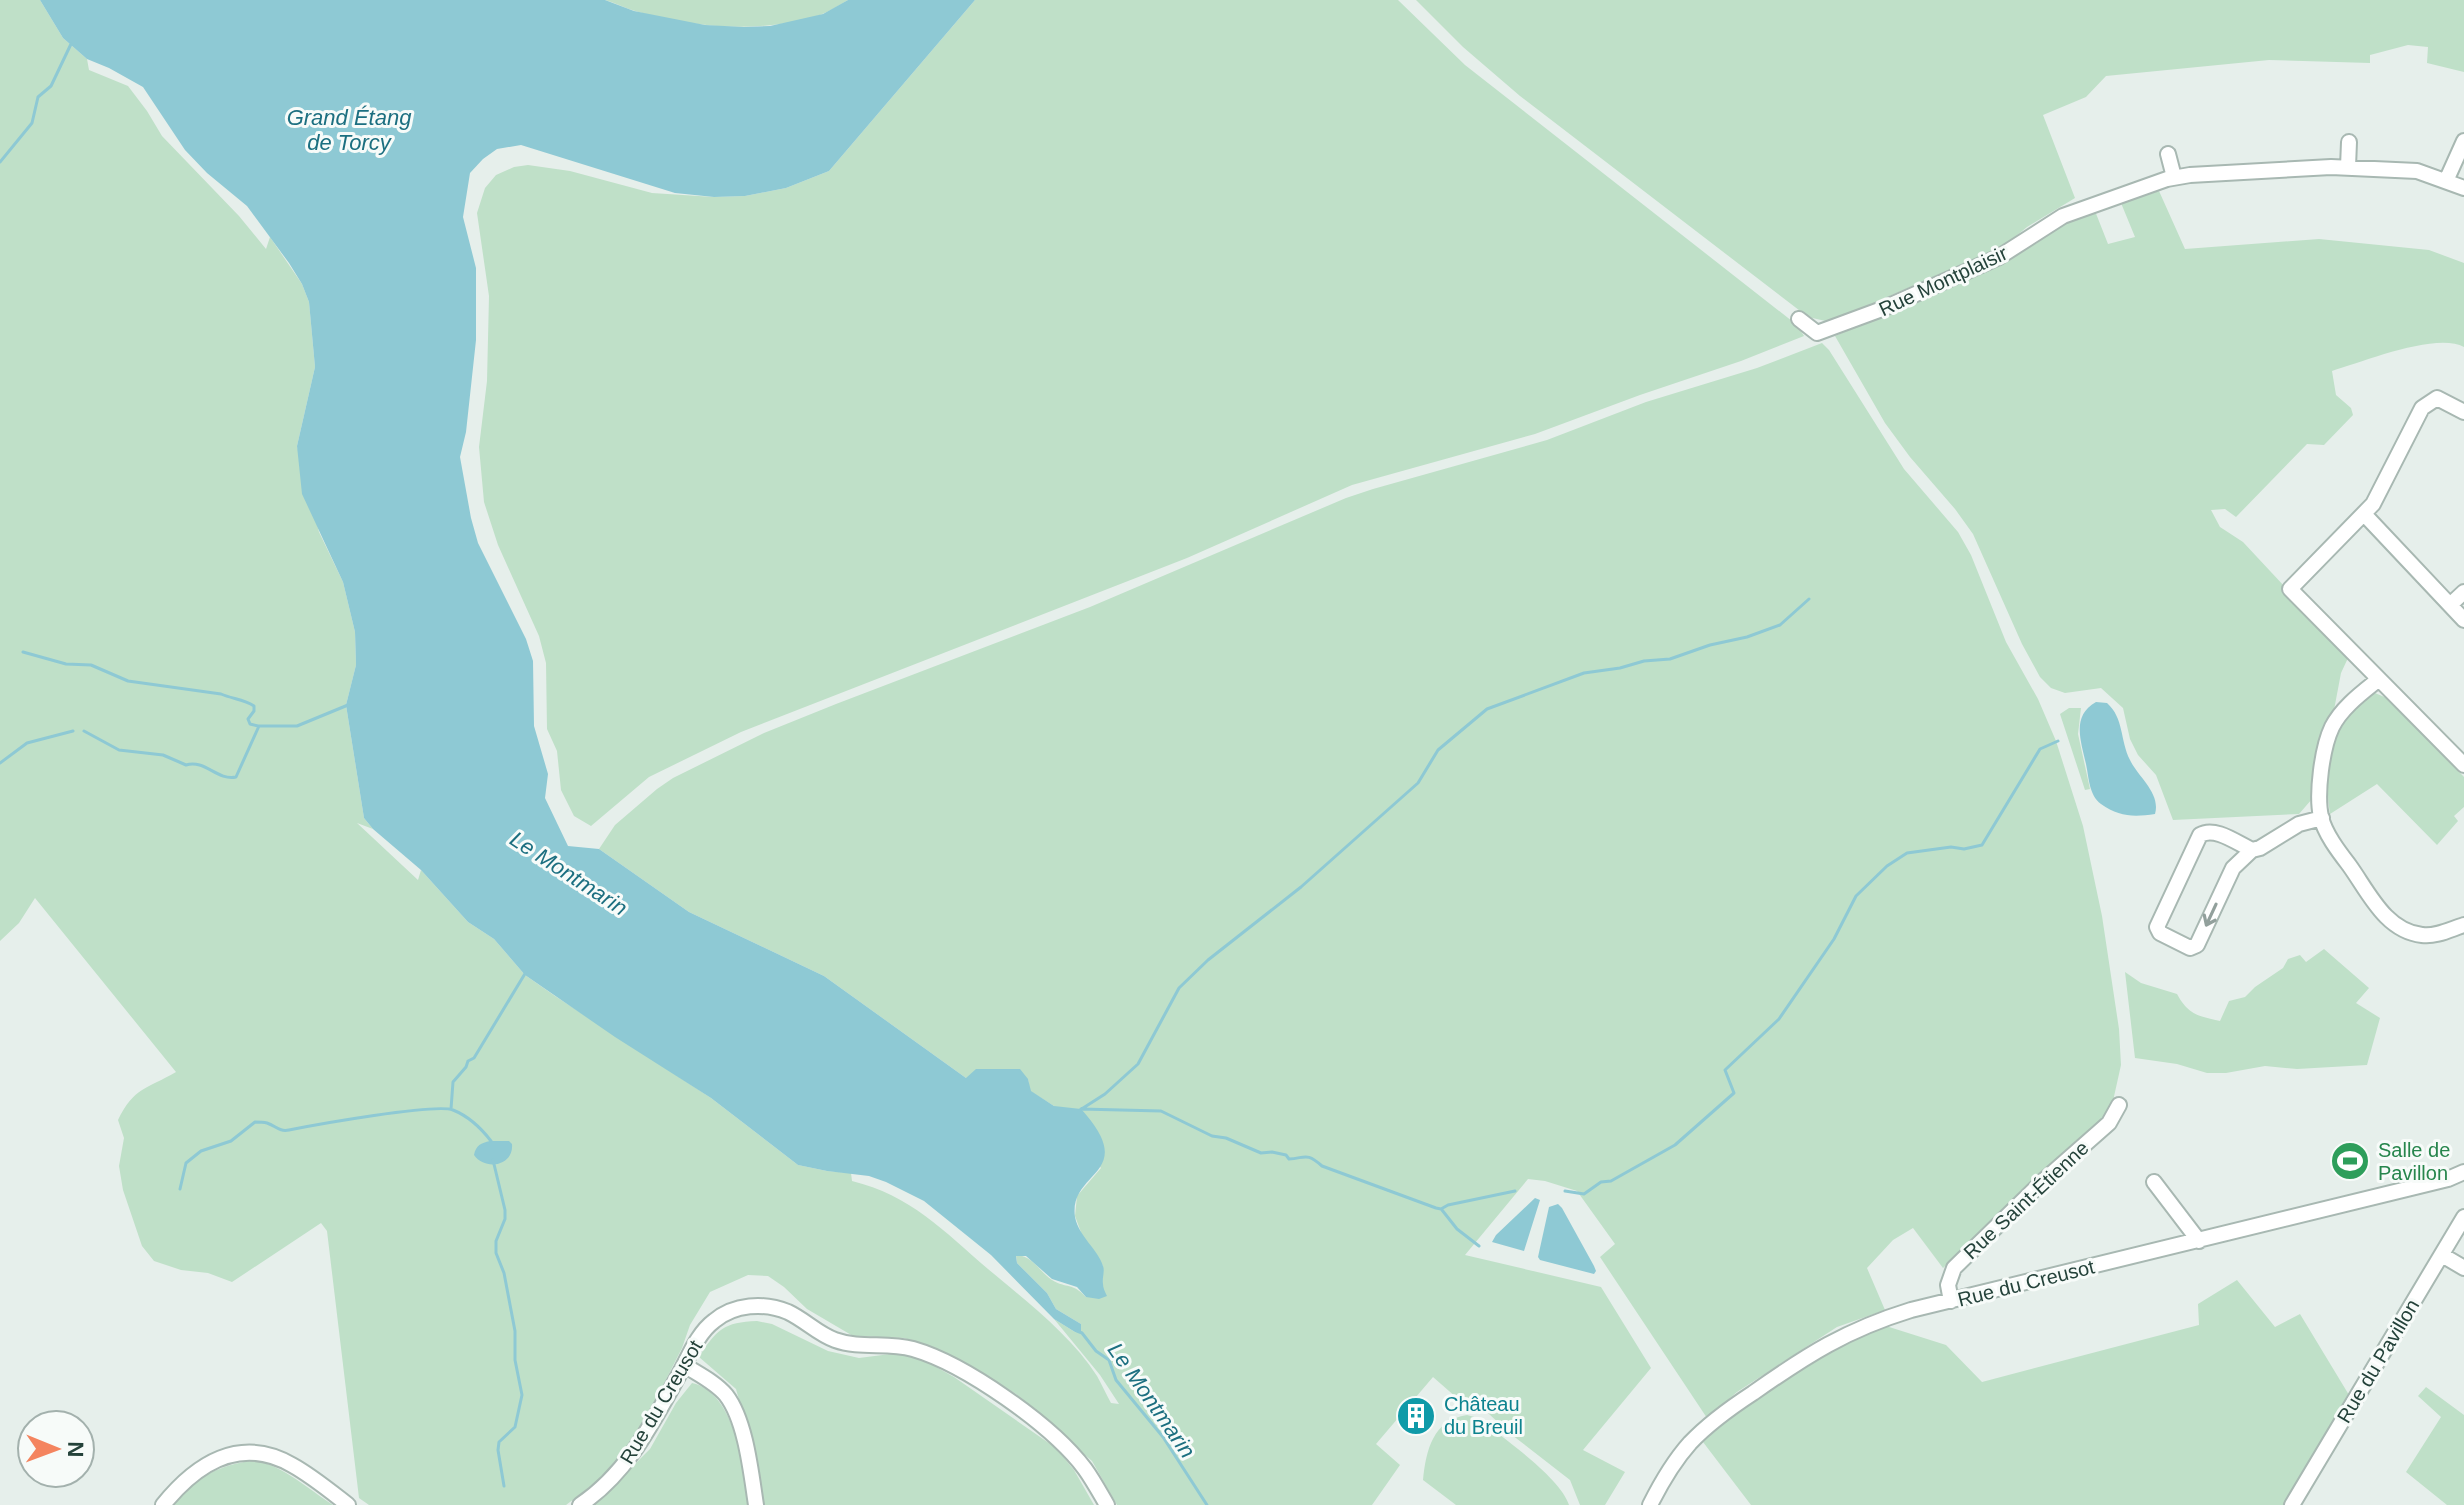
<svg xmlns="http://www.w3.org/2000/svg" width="2464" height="1505" font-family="Helvetica,sans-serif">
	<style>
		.green { fill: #bfe0c8 }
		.water { fill: #8ec9d4 }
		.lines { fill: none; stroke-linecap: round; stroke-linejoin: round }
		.stream { stroke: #8ec9d4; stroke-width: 3 }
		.minor-casing { stroke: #a8b8b2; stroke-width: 18 }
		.minor { stroke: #fff; stroke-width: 14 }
		.oneway { stroke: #92a09c }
		.labels { text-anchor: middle; stroke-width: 6; stroke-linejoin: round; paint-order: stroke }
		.street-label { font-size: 20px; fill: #24423a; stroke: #f7fbf9 }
		.leisure-label { font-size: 20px; fill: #27864d; stroke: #f7fbf9; text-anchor: start }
		.culture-label { font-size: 20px; fill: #0d838f; stroke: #f7fbf9; text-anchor: start }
		.water-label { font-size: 22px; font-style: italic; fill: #1c6f80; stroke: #f7fbf9 }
	</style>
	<rect width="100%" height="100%" fill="#e6efeb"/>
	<path class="green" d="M0 0H40L63 38 87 59 89 70 128 86 147 111 162 136 239 216 266 249 270 237 302 284 309 302 315 367 297 446 319 532 343 582 355 632 356 665 346 705 364 818 373 829 357 823 418 880 421 870 468 922 494 939 525 975 555 996 711 1098 798 1165 827 1171 851 1173 852 1181C910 1195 944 1231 988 1269 1025 1300 1071 1335 1097 1376 1102 1385 1106 1394 1111 1403L1119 1404 1100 1375 1054 1319 1075 1332 1081 1324 1056 1309 1047 1293 1017 1263 1016 1255C1033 1256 1039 1271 1052 1280 1067 1289 1072 1282 1086 1297L1102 1283 1103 1266 1082 1235 1075 1216 1077 1196 1101 1168 1054 1106 1030 1091 1028 1079 966 1078 824 976 689 912 599 849 615 825 657 789 673 778 764 733 836 704 1090 607 1346 498 1373 489 1547 440 1646 402 1757 368 1822 343 1829 350 1904 469 1958 532 1971 555 2006 642 2038 699 2056 741 2083 826 2102 916 2119 1029 2121 1065 2113 1101 2101 1122 1943 1268 1913 1228 1893 1240 1867 1268 1885 1310 1837 1327 1737 1392 1707 1418 1600 1257 1615 1244 1577 1191 1545 1181 1528 1179 1465 1255 1601 1287 1651 1368 1583 1450 1625 1472 1605 1505H1580L1570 1480 1512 1435 1478 1404 1465 1405 1433 1377 1376 1444 1400 1465 1372 1505H1117L1092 1461 1016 1394 971 1366 934 1348 904 1338 853 1336 807 1309 784 1287 768 1276 748 1275 710 1292 690 1325 682 1348 647 1417 619 1460 599 1480 566 1505H369L359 1498 327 1231 321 1223 232 1282 208 1273 181 1270 154 1261 142 1246 123 1190 119 1166 124 1138 118 1120C134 1087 147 1089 176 1072L35 898 19 923 0 941Z
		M605 0H848C839 5 830 11 820 15 761 34 694 28 635 11 625 8 615 3 605 0Z
		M975 0H1398L1465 65 1797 325 1804 336 1741 361 1640 395 1535 434 1352 485 1187 558 741 732 649 777 591 826 574 816 561 790 557 751 547 729 546 663 539 636 498 545 484 502 479 447 487 381 489 296 477 213 485 188 496 175 514 167 528 165 570 171 652 193 714 197 745 196 786 188 829 171Z
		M1416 0H2464V72L2427 63 2428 47 2408 45 2370 55V63L2269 60 2106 76 2086 97 2043 115 2075 198 2027 227 2004 246 1830 322 1808 317 1520 96 1463 47Z
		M2159 191 2185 249 2319 239 2429 250 2464 263V347C2436 332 2363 362 2332 371L2336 395 2351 408 2353 415 2324 445 2307 444 2236 517 2225 509 2211 510 2220 527 2243 542 2285 587 2282 591 2348 658 2341 673 2334 710 2321 738 2315 766 2312 799 2299 814 2173 820 2156 775 2138 755 2130 739 2123 708 2101 688 2065 693 2051 688 2040 677 2022 644 1973 534 1955 509 1910 457 1885 423 1835 336 2001 263 2037 243 2058 226 2095 211 2108 244 2135 237 2121 203Z
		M2375 693 2389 699 2464 777V807L2454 816 2458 821 2437 845 2377 784 2330 814C2323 769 2330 715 2375 693Z
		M2069 708H2081L2078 734 2090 789 2085 790 2060 714Z
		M2324 949 2369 988 2356 1003 2380 1018 2367 1065 2297 1069 2265 1066 2226 1073H2207L2177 1064 2135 1058 2125 972 2141 983 2177 994C2188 1014 2197 1016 2220 1021L2229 1001 2245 997 2255 987 2283 968 2288 959 2300 955 2306 962Z
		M2237 1280 2275 1327 2300 1314 2349 1395 2286 1505H1751L1703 1442 1740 1409 1809 1363 1844 1341 1886 1326 1946 1345 1982 1382 2199 1325 2198 1304Z
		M757 1321 772 1324 828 1351 859 1358 898 1353 922 1359 954 1377 1056 1448 1074 1470 1094 1505H763L756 1460 736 1389 699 1357C716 1330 724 1322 757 1321Z
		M692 1383C736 1393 743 1468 750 1505H594L650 1449 676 1403Z
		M2426 1387 2464 1415V1505H2447L2406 1472 2441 1417 2418 1396Z
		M1467 1415 1478 1418C1502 1437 1561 1478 1569 1505H1456L1423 1480C1426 1450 1433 1420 1467 1415Z
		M254 1460C285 1467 307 1488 333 1505H174C197 1475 219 1466 254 1460Z"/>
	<path class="water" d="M40 0H605L634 11 705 25 744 27 770 26 823 14 848 0H975L829 171 786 188 745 196 714 197 675 193 521 145 497 149 483 159 470 173 463 217 476 268V340L466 432 460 457 471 518 478 543 526 639 533 661 534 726 548 774 545 798 568 846 599 849 689 912 824 976 966 1078 976 1069H1020L1028 1079 1031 1091 1054 1106 1081 1109C1141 1175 1068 1170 1075 1217 1079 1237 1098 1249 1103 1266 1105 1271 1102 1278 1103 1284 1103 1288 1105 1292 1107 1296L1099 1299 1086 1297 1077 1287 1052 1279 1026 1256H1016L1017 1263 1047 1293 1056 1309 1081 1324V1332H1075L1054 1319 991 1255 924 1201 886 1182 869 1176 827 1171 798 1165 711 1098 615 1037 525 975 494 939 468 922 421 870 373 829 364 818 346 705 356 665 355 632 343 582 302 494 297 446 315 367 309 302 302 284 289 263 247 206 207 173 185 150 143 87 109 68 87 59 63 38Z
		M2096 702 2107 703C2124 718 2120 740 2130 760 2138 777 2161 793 2155 814 2134 817 2119 817 2101 804 2089 795 2089 778 2086 764 2081 741 2071 716 2096 702Z
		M490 1141H509L512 1144C514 1166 485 1171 474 1155 476 1145 481 1143 490 1141Z
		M1535 1198 1540 1200 1524 1251 1492 1242 1496 1235Z
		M1558 1204 1562 1208 1594 1266 1596 1271 1594 1274 1540 1260 1538 1257 1549 1207Z"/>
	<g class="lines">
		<path class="stream" d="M0 162 32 123 38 97 51 86 71 44
			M23 652 66 664 91 665 128 681 221 694C232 699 244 699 254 706V711L248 719 250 724 258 726
			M84 731 119 750 163 755 186 765C205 759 217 781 236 777L259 726H297L348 705
			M0 763 27 743 73 731
			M451 1109 453 1082 466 1067 468 1061 474 1058 526 972
			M1081 1109 1161 1111 1212 1136 1226 1138 1261 1153 1272 1152 1286 1155 1289 1159C1306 1158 1306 1152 1322 1166L1436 1208 1441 1209 1448 1205 1515 1191
			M1080 1110 1105 1094 1138 1064 1179 988 1208 960 1301 887 1418 783 1438 750 1487 709 1584 673 1620 668 1644 661 1670 659 1710 645 1747 637 1780 625 1809 599
			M493 1160 505 1210V1219L496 1241V1253L504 1273 515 1331V1360L522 1395 515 1427 499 1442 498 1450 504 1486
			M180 1189 186 1163 201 1151 231 1141 255 1122C259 1122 263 1122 267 1123 276 1126 279 1132 289 1130 314 1125 436 1103 453 1110 468 1116 481 1128 491 1141
			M1565 1191 1584 1194 1601 1182 1611 1181 1675 1145 1734 1093 1725 1070 1779 1019 1834 939 1856 896 1887 866 1907 853 1951 847 1964 849 1982 845 2040 749 2058 741
			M1442 1210 1457 1229 1479 1246
			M1077 1331 1082 1333 1096 1351 1109 1360 1116 1380 1163 1437 1207 1505"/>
		<g class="minor-casing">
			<path id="minor" d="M2168 154 2174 177
				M2348 167 2349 142
				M2446 181 2464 141
				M1799 319 1817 333 1882 309 1999 257 2063 216 2167 179 2190 175 2331 167 2417 171 2464 188
				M2464 412 2437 398 2422 408 2373 504 2290 589 2464 765
				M2365 515 2464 620
				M2450 605 2464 592
				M2379 679C2363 692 2342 707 2332 727 2322 748 2316 794 2321 817 2325 834 2339 852 2349 865 2368 891 2385 931 2422 935 2436 937 2451 929 2464 925
				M2252 850C2237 843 2215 826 2200 835L2157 927 2160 933 2190 948 2197 945 2233 868 2252 850 2260 848 2299 824 2322 818
				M2154 1182 2199 1241
				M2442 1255 2464 1268
				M1951 1301 1948 1285 1954 1268 2042 1182 2100 1131 2109 1123 2119 1105
				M684 1365C698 1374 715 1382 726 1395 746 1421 751 1473 756 1505
				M163 1505C196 1464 240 1435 292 1465 312 1476 330 1491 348 1505
				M580 1505C629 1472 653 1421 681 1371 690 1354 698 1333 714 1321 734 1304 764 1302 788 1312 805 1320 818 1334 835 1340 860 1349 887 1342 913 1349 965 1364 1052 1425 1085 1469 1093 1480 1100 1493 1107 1505
				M1650 1505C1661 1483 1673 1462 1690 1443 1709 1423 1730 1408 1753 1393 1807 1355 1846 1330 1911 1310L2448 1179 2464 1172
				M2292 1505 2464 1217"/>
		</g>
		<use href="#minor" class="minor"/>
	</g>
	<defs><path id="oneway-shaft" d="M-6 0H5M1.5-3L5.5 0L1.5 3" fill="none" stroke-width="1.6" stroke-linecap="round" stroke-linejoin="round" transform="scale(2)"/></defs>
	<use class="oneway" href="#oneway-shaft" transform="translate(2211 915) rotate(115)"/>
	<defs>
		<g id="stadium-disc" transform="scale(2)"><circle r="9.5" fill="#2e9e5b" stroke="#f7fbf9"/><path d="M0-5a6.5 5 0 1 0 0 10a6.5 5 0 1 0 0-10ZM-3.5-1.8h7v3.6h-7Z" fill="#fff"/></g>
		<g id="building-disc" transform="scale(2)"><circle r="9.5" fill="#0f9aa8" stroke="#f7fbf9"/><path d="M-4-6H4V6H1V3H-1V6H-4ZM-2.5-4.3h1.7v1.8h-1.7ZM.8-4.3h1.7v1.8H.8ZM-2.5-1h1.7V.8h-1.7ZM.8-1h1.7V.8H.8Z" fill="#fff"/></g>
	</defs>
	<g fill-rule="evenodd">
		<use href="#stadium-disc" x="2350" y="1161"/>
		<use href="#building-disc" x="1416" y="1416"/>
	</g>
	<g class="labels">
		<g class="street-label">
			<text transform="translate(1943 281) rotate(-25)" y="7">Rue Montplaisir</text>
			<text transform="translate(2026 1200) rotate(-43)" y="7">Rue Saint-Étienne</text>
			<text transform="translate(2026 1283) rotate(-14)" y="7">Rue du Creusot</text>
			<text transform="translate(2378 1361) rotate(-59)" y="7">Rue du Pavillon</text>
			<text transform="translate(661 1402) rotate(-59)" y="7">Rue du Creusot</text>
		</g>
		<g class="leisure-label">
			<text x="2378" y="1157">Salle de<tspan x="2378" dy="23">Pavillon</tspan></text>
		</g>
		<g class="culture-label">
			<text x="1444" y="1411">Château<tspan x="1444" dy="23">du Breuil</tspan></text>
		</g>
		<g class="water-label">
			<text x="349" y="125">Grand Étang<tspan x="349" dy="25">de Torcy</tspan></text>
			<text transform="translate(569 873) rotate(33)" y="8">Le Montmarin</text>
			<text transform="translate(1152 1400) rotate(55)" y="8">Le Montmarin</text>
		</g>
	</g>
	<g transform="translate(56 1449) rotate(91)"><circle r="38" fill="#f7fbf9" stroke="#a3b1ad" stroke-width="2"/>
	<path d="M0-6L14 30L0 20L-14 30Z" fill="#f4845f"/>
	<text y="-12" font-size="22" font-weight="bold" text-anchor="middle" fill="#24423a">N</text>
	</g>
</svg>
